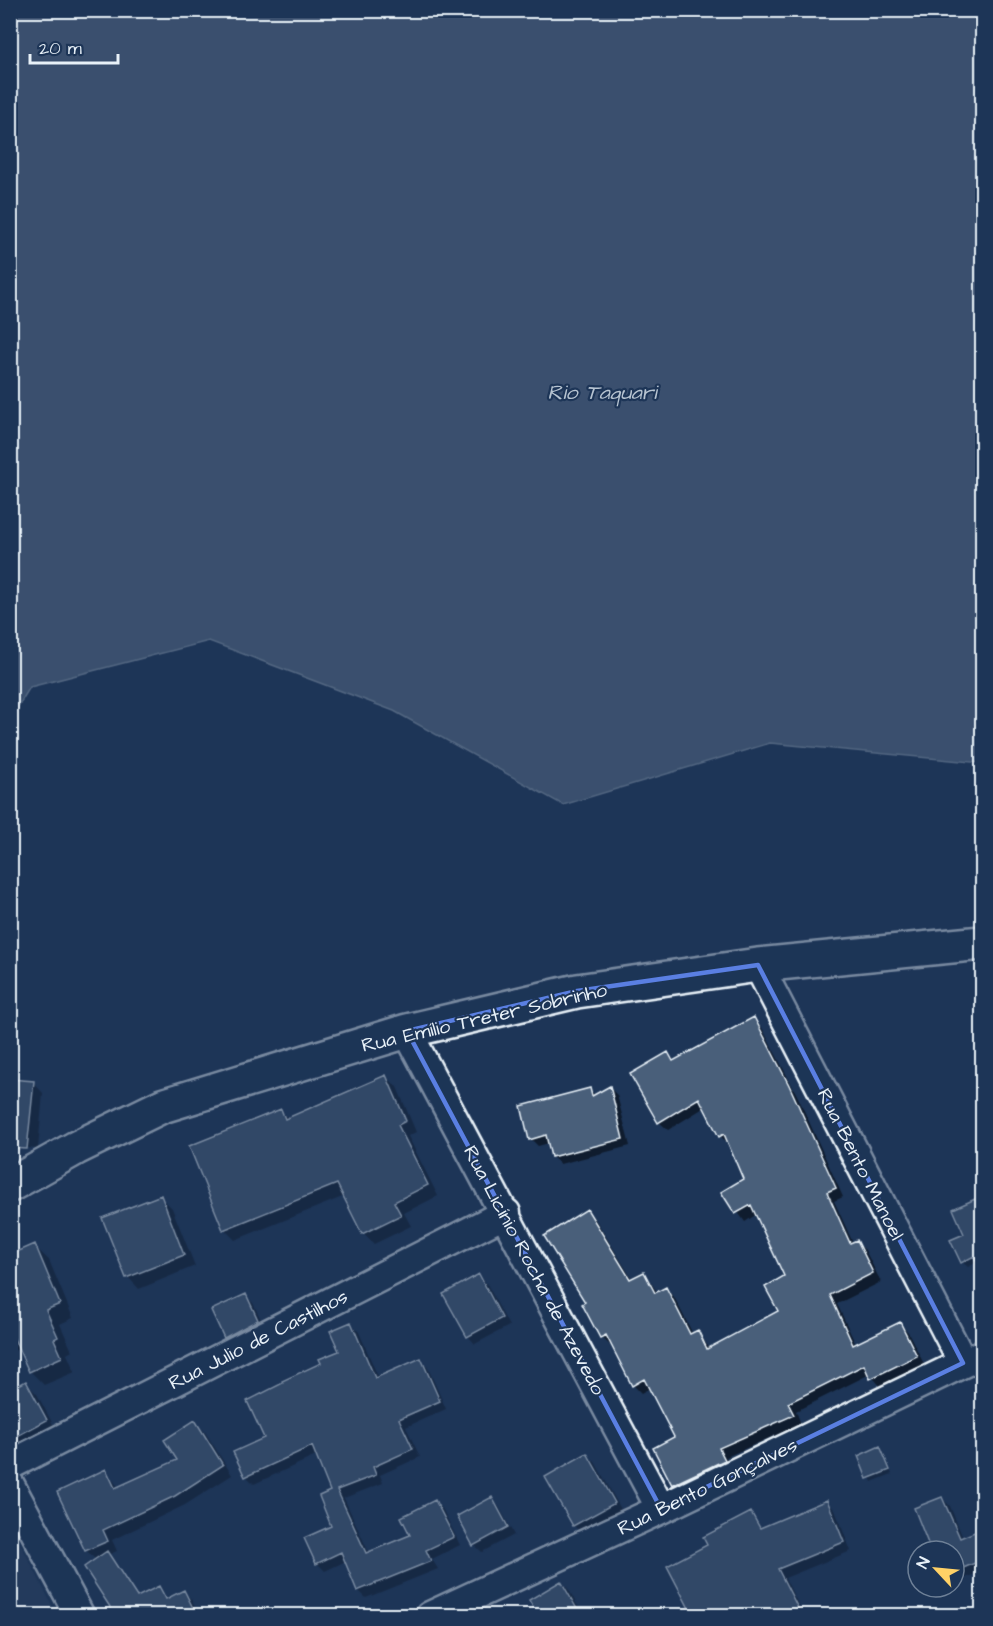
<svg xmlns="http://www.w3.org/2000/svg" width="993" height="1626" font-family="'Architects Daughter',sans-serif">
	<style>
		.built { fill: #2a4162 }
		.water { fill: #5d7089; stroke: #95a4b5; stroke-width: 1.5 }
		.shadow { fill: #0007 }
		.building { fill: #495e7a; stroke: #e8f1f8; stroke-width: 1.5 }
		.lines { fill: none; stroke-linecap: round; stroke-linejoin: round }
		.street-casing { stroke: #e8f1f8; stroke-width: 33 }
		.secondary-casing { stroke: #e8f1f8; stroke-width: 38 }
		.street { stroke: #1d3557; stroke-width: 28 }
		.secondary { stroke: #1d3557; stroke-width: 33 }
		.marked { fill: none; stroke: #5a7fe2; stroke-width: 4.5; stroke-linejoin: round }
		.labels { text-anchor: middle; stroke-width: 4.5; stroke-linejoin: round; paint-order: stroke }
		.street-label { font-size: 20px; fill: #e8f1f8; stroke: #1d3557 }
		.water-label { font-size: 21px; font-style: italic; fill: #b7c4d1; stroke: #1d3557 }
	</style>
	<rect width="100%" height="100%" fill="#1d3557"/>
	<filter id="ink" filterUnits="userSpaceOnUse"><feTurbulence type="fractalNoise" baseFrequency=".0167" numOctaves="2"/><feDisplacementMap in="SourceGraphic" scale="12" xChannelSelector="R" yChannelSelector="G"/><feConvolveMatrix kernelMatrix="1 2 1 2 8 2 1 2 1" color-interpolation-filters="sRGB"/></filter>
	<g filter="url(#ink)">
		<path class="built" d="M10 1525H11L57 1615H11Z"/>
		<path class="water" d="M11 10 982 11V763L770 743 563 805 394 711 209 641 30 687 11 718Z"/>
		<path class="shadow" d="M753 1019 762 1028 797 1095 843 1197 834 1201 853 1243 856 1242 865 1250 881 1282 837 1304 856 1345 900 1324 908 1332 924 1364 880 1386 870 1374 796 1411 801 1424 726 1457 732 1468 681 1493 673 1485 655 1448 676 1438 650 1388 641 1393 633 1385 612 1344 610 1345 601 1337 587 1303V1211L595 1219 632 1279 644 1273 658 1293 666 1289 674 1297 693 1334 698 1332 710 1349 780 1312 786 1277 757 1214 745 1222 723 1192 745 1179 729 1144 720 1136 705 1107 668 1130 659 1122 668 1054 675 1061Z
			M386 1076 397 1087 416 1132 408 1136 438 1196 404 1213 411 1226 374 1244 363 1233 345 1196 235 1240 224 1229 191 1147 280 1110 289 1119Z
			M33 1082 43 1093 38 1149 10 1146Z
			M610 1088 617 1095 630 1146 560 1164 552 1157 549 1143 538 1146 531 1139 590 1090 596 1096Z
			M160 1196 172 1208 195 1266 139 1289 128 1277Z
			M981 1199 982 1200V1271L978 1262 968 1267 962 1262 966 1235Z
			M34 1246 49 1260 73 1318 60 1324 72 1351 67 1354 75 1372 44 1385 30 1371 20 1348 10 1353V1257Z
			M479 1276 487 1284 509 1326 475 1344 468 1336Z
			M246 1296 253 1303 265 1328 233 1344 225 1337Z
			M351 1324 359 1332 379 1379 420 1360 428 1368 446 1409 406 1427 420 1457 380 1475 383 1483 344 1498 369 1553 412 1535 435 1502 443 1510 460 1545 432 1559 438 1569 366 1598 358 1590 346 1561 325 1571 317 1563 333 1526 332 1492 318 1455 254 1484 246 1476 266 1438 323 1364 341 1352Z
			M26 1383 37 1394 57 1432 10 1457V1391Z
			M194 1422 205 1432 232 1475 185 1505 112 1540 117 1551 96 1560 86 1550 106 1471 119 1488 180 1460Z
			M880 1448 892 1474 872 1482 860 1457Z
			M587 1455 595 1462 622 1511 582 1533 574 1526 547 1477Z
			M942 1498 950 1506 963 1538 978 1532 982 1536V1571L954 1583V1551H934Z
			M491 1499 499 1507 514 1535 482 1552 474 1545Z
			M827 1502 835 1510 851 1551 785 1578 804 1616H692L709 1546 751 1514 762 1529Z
			M561 1582 569 1590 583 1616H539Z
			M158 1588 168 1599 183 1591 191 1599 199 1616H130Z"/>
		<path class="building" d="M754 1017 789 1085 836 1188 827 1192 850 1243 857 1240 873 1273 830 1295 853 1345 900 1322 917 1356 870 1379 864 1365 788 1403 794 1415 719 1448 725 1460 672 1485 653 1448 674 1437 644 1379 632 1386 606 1335 600 1338 582 1304 585 1302 544 1236 587 1209 630 1279 644 1272 655 1293 666 1287 690 1334 698 1330 707 1349 778 1311 765 1287 784 1276 751 1205 735 1214 721 1192 743 1179 724 1134 719 1137 699 1098 658 1123 630 1074 668 1052 673 1061Z
			M386 1075 406 1121 398 1125 428 1185 394 1202 401 1215 362 1234 337 1184 223 1230 189 1146 281 1109 285 1119Z
			M10 1079 34 1081 27 1149 10 1148Z
			M610 1086 623 1139 551 1157 546 1135 529 1140 521 1106 590 1088 592 1096Z
			M161 1195 184 1255 126 1278 102 1218Z
			M982 1196V1276L974 1256 961 1263 950 1240 964 1234 953 1209Z
			M35 1244 60 1304 46 1310 58 1337 54 1339 62 1357 29 1372 10 1330V1255Z
			M479 1274 502 1318 467 1337 443 1294Z
			M246 1294 258 1320 224 1338 211 1310Z
			M351 1322 375 1378 421 1358 440 1401 399 1419 413 1449 373 1467 376 1475 337 1490 366 1553 410 1535 401 1517 435 1500 454 1537 426 1550 431 1561 357 1591 341 1552 316 1564 304 1538 331 1526 319 1496 330 1491 312 1446 245 1477 233 1452 264 1438 247 1401 283 1383 282 1381 321 1363 319 1359 339 1351 330 1331Z
			M26 1381 47 1420 10 1440V1390Z
			M195 1420 223 1465 175 1496 103 1530 108 1541 85 1551 57 1492 106 1469 115 1488 177 1460 164 1440Z
			M880 1446 890 1470 867 1479 858 1456Z
			M587 1453 615 1503 573 1526 545 1477Z
			M492 1497 508 1527 473 1546 457 1516Z
			M942 1497 960 1538 982 1529V1560L954 1572V1551H931L914 1508Z
			M827 1500 844 1542 778 1569 802 1616H693L667 1566 707 1545 703 1537 751 1512 760 1528Z
			M107 1551 137 1597 159 1586 166 1599 184 1590 197 1616H100L112 1610 84 1567Z
			M561 1581 581 1616H538L529 1600Z"/>
		<g class="lines">
			<g class="street-casing">
				<path id="street" d="M758 965 963 1363
					M407 1031 661 1509
					M10 1465 506 1213
					M10 1485 80 1616
					M430 1616 661 1509 982 1354"/>
			</g>
			<g class="secondary-casing">
				<path id="secondary" d="M10 1185 76 1148 162 1106 407 1031 577 991 758 965 982 943"/>
			</g>
			<use href="#street" class="street"/>
			<use href="#secondary" class="secondary"/>
		</g>
	</g>
	<path d="M0 0H993V1626H0ZM758 965 963 1363 661 1509 407 1031 577 991Z" fill="#1d3557" fill-opacity=".55" fill-rule="evenodd"/>
	<path class="marked" d="M758 965 963 1363 661 1509 407 1031 577 991Z"/>
	<g class="labels">
		<g class="street-label">
			<text transform="translate(484 1017) rotate(-13)" y="7">Rua Emílio Treter Sobrinho</text>
			<text transform="translate(861 1164) rotate(63)" y="7">Rua Bento Manoel</text>
			<text transform="translate(535 1270) rotate(62)" y="7">Rua Licínio Rocha de Azevedo</text>
			<text transform="translate(258 1339) rotate(-27)" y="7">Rua Julio de Castilhos</text>
			<text transform="translate(707 1486) rotate(-26)" y="7">Rua Bento Gonçalves</text>
		</g>
		<g class="water-label">
			<text x="602" y="399">Rio Taquari</text>
		</g>
	</g>
	<rect width="993" height="1626" fill="none" stroke="#1d3557" stroke-width="36"/>
	<rect x="18" y="18" width="957" height="1590" fill="none" stroke="#e8f1f8" stroke-width="2" filter="url(#ink)"/>
	<g transform="translate(936 1569) rotate(296)"><circle r="28" fill="#1d3557" stroke="#6e8097" stroke-width="1.5"/>
	<path d="M0-4.5L10 22L0 15L-10 22Z" fill="#ffd166"/>
	<text y="-9" font-size="16" font-weight="bold" text-anchor="middle" fill="#e8f1f8">N</text>
	</g>
	<path d="M30 54v9h88v-9" fill="none" stroke="#e8f1f8" stroke-width="3"/>
	<text x="39" y="54" font-size="18" fill="#e8f1f8" stroke="#1d3557" stroke-width="4.5" paint-order="stroke">20 m</text>
</svg>
